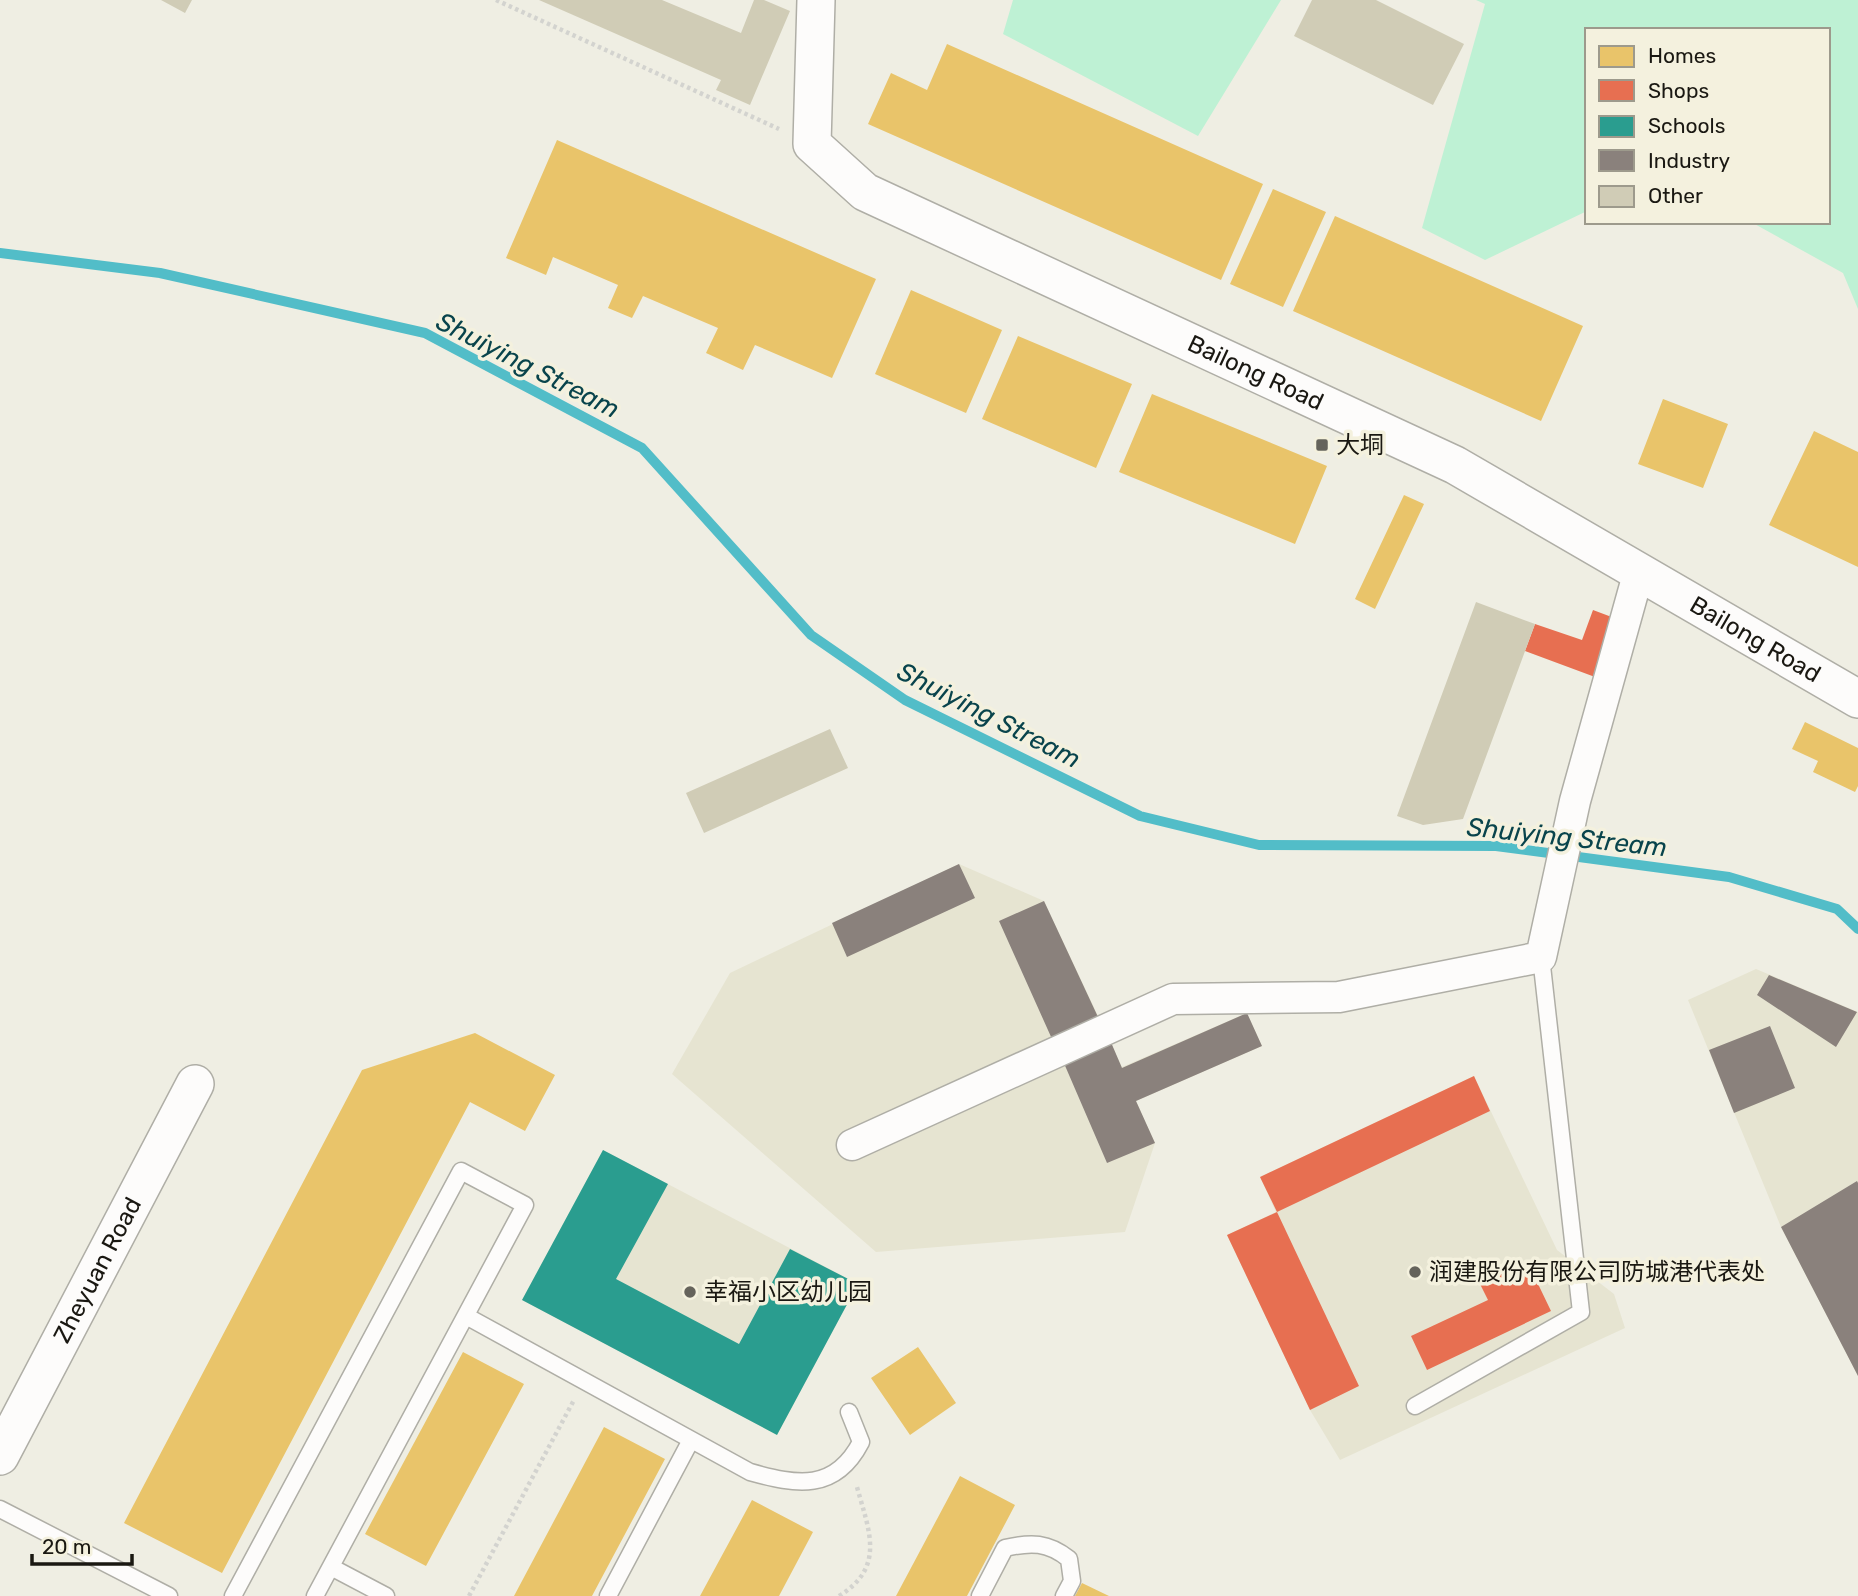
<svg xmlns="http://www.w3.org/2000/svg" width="1858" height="1596" font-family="Rubik,'Noto Sans SC',sans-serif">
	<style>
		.built { fill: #e6e4d1 }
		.green { fill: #bef1d4 }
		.homes { fill: #e9c46a }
		.shops { fill: #e76f51 }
		.schools { fill: #2a9d8f }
		.industry { fill: #8a817c }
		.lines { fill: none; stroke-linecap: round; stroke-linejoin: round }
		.stream { stroke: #52bdc8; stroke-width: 10 }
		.building { fill: #d0ccb6 }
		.service-casing { stroke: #afaea6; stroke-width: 19 }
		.minor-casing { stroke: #afaea6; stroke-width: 33 }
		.tertiary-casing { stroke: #afaea6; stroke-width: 40 }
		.path { stroke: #d3d3cf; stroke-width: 4.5; stroke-dasharray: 3.5 3.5; stroke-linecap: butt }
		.service { stroke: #fdfcfb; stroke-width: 16 }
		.minor { stroke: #fdfcfb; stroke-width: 30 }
		.tertiary { stroke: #fdfcfb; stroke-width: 37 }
		.poi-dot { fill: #65635b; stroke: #f4f1de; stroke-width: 2.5 }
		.labels { text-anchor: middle; stroke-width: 7; stroke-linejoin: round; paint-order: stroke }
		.street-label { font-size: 24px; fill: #1a1812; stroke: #f4f1de }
		.poi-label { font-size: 24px; fill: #1a1812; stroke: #f4f1de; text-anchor: start }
		.water-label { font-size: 26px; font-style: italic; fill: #09444c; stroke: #f4f1de }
	</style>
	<rect width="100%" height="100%" fill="#efeee3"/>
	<path class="built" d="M959 864 1044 901 1122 1067 1247 1013 1262 1046 1136 1101 1155 1143 1125 1232 876 1252 672 1074 730 973Z
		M1756 969 1858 1012V1376L1781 1227 1688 1000Z
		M1474 1076 1557 1250 1614 1294 1625 1328 1340 1460 1310 1410 1227 1235 1276 1212 1260 1177Z
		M603 1150 858 1284 777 1435 522 1300Z"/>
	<path class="green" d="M1013 0H1281L1198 136 1003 34Z
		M1476 0H1858V309L1843 273 1751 222H1828V30H1587V211L1485 260 1422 228 1485 4Z"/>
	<path class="homes" d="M947 44 1263 184 1221 280 868 124 891 73 927 90Z
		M557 140 876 279 832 378 755 345 743 370 706 353 718 328 643 296 632 318 608 308 618 285 553 257 546 275 506 258Z
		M1273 189 1326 212 1283 307 1230 284Z
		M1335 216 1583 326 1541 421 1293 311Z
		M911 290 1002 330 966 413 875 374Z
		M1018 336 1132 384 1096 468 982 419Z
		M1152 394 1327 466 1295 544 1119 472Z
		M1663 399 1728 424 1703 488 1638 464Z
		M1814 431 1858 452V567L1769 525Z
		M1404 495 1424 504 1375 609 1355 599Z
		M1805 722 1858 748V786L1855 792 1813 772 1818 761 1792 749Z
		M475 1033 555 1075 525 1131 470 1102 222 1573 124 1523 362 1070Z
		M918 1347 956 1403 910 1435 871 1378Z
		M463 1352 524 1384 426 1566 365 1534Z
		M604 1427 665 1459 592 1596H514Z
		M960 1476 1015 1505 967 1596H896Z
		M752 1500 813 1532 779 1596H700Z
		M1082 1583 1109 1596H1075Z"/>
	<path class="shops" d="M1593 610 1617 619 1595 677 1525 651 1535 624 1582 640Z
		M1474 1076 1490 1111 1277 1212 1260 1177Z
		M1277 1212 1359 1386 1310 1410 1227 1235Z
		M1527 1261 1551 1311 1427 1370 1411 1336 1488 1300 1480 1284Z"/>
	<path class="schools" d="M603 1150 668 1184 616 1279 739 1344 790 1249 858 1284 777 1435 522 1300Z"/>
	<path class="industry" d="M959 864 975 898 847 957 832 923Z
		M1044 901 1098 1017 1052 1039 999 921Z
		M1769 975 1857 1012 1836 1047 1757 995Z
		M1247 1013 1262 1046 1136 1101 1155 1143 1107 1163 1063 1061 1110 1040 1122 1068Z
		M1770 1026 1795 1088 1734 1113 1709 1050Z
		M1857 1181 1858 1183V1376L1781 1227Z"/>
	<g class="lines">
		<path class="stream" d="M0 253 160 273 425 333 642 448 811 635 905 700 1140 816 1259 845 1496 846 1729 877 1837 909 1858 929"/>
	</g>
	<path class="building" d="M161 0H192L185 13Z
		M539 0H662L741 33 754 0H764L790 11 750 105 716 90 721 80Z
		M1312 0H1376L1464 44 1433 105 1294 36Z
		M1476 602 1535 624 1463 819 1423 825 1397 816Z
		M830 729 848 768 704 833 686 793Z"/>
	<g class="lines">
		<g class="service-casing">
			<path id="service" d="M466 1316 750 1472C797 1485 835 1492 861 1442L849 1412
				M1415 1406 1581 1312 1541 957
				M0 1509 169 1596
				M331 1567 386 1596
				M233 1596 461 1171 525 1205 315 1596
				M608 1596 691 1440
				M980 1596 1005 1548C1031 1542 1048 1542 1069 1559L1072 1581 1064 1596"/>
		</g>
		<g class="minor-casing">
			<path id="minor" d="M852 1145 1173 999 1339 997 1541 957 1575 801 1639 571"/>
		</g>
		<g class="tertiary-casing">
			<g id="tertiary">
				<path id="s1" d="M816 0 812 144 865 192 1455 465 1858 699"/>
				<path id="s2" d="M0 1456 195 1084"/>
			</g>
		</g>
		<path class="path" d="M496 0 779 129
			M469 1596 574 1400
			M839 1596C886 1567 869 1531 857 1487"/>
		<use href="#service" class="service"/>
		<use href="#minor" class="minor"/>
		<use href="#tertiary" class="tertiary"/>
	</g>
	<g class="poi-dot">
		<rect x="1315" y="438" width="14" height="14" rx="3.5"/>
		<circle cx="1415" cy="1272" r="7"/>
		<circle cx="690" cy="1292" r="7"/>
	</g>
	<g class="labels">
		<g class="street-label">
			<text dy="8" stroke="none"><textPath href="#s1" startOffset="646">Bailong Road</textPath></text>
			<text dy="8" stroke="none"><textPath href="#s1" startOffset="1213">Bailong Road</textPath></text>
			<text dy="8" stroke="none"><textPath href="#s2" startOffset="210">Zheyuan Road</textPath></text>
		</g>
		<g class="poi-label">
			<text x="1336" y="453">大垌</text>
			<text x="1429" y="1280">润建股份有限公司防城港代表处</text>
			<text x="704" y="1300">幸福小区幼儿园</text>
		</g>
		<g class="water-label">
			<text transform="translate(528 365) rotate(27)" y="9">Shuiying Stream</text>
			<text transform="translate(989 715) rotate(27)" y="9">Shuiying Stream</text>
			<text transform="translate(1567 837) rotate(6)" y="9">Shuiying Stream</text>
		</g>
	</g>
	<rect x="1585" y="28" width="245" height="196" fill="#f4f1de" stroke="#9d9a8c" stroke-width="2"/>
	<rect x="1599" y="46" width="35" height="21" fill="#e9c46a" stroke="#9d9a8c" stroke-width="2"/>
	<text x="1648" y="63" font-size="21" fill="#1a1812">Homes</text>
	<rect x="1599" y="80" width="35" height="21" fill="#e76f51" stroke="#9d9a8c" stroke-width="2"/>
	<text x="1648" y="98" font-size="21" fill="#1a1812">Shops</text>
	<rect x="1599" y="116" width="35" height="21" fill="#2a9d8f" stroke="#9d9a8c" stroke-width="2"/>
	<text x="1648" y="133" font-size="21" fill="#1a1812">Schools</text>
	<rect x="1599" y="150" width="35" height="21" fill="#8a817c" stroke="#9d9a8c" stroke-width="2"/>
	<text x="1648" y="168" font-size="21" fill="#1a1812">Industry</text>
	<rect x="1599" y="186" width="35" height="21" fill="#d0ccb6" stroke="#9d9a8c" stroke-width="2"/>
	<text x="1648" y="203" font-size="21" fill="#1a1812">Other</text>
	<path d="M32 1554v10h100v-10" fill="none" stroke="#1a1812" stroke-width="3.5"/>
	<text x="42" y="1554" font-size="21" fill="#1a1812" stroke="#f4f1de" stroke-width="5" paint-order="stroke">20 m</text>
</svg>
